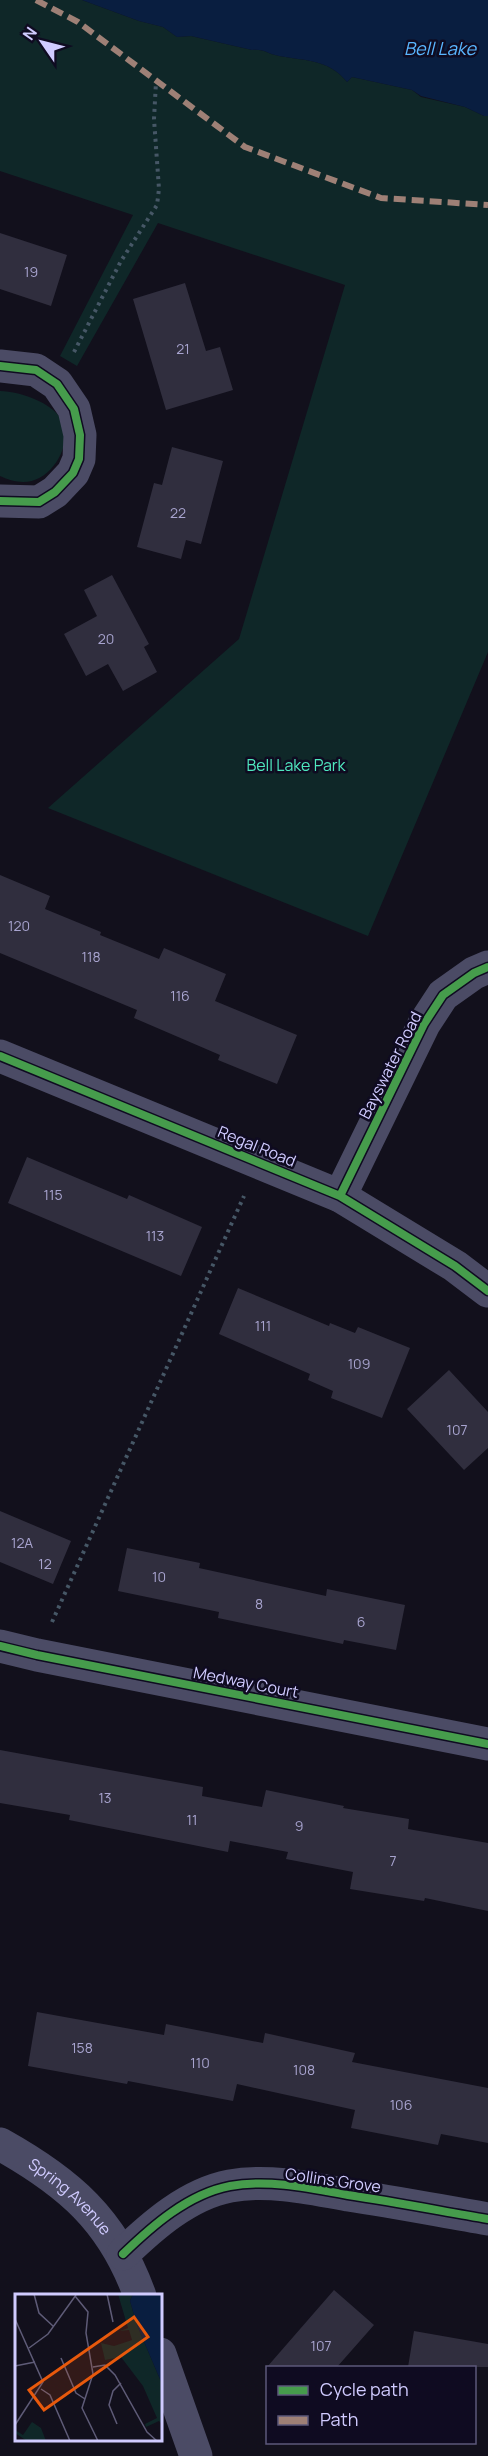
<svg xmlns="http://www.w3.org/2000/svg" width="488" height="2456" font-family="Manrope,sans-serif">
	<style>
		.green { fill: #0f2728 }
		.water { fill: #091e40 }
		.building { fill: #302e3e }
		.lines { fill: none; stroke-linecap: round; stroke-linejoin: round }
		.path { stroke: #465766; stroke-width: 4; stroke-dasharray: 3 4.5; stroke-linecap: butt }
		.minor { stroke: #4b4b65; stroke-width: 33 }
		.quiet { stroke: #9e8076; stroke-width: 6; stroke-dasharray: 12 6; stroke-linecap: butt }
		.cycleway-casing { stroke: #0f0b21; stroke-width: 11 }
		.cycleway { stroke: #469c4c; stroke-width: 8 }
		.labels { text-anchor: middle; stroke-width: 5; stroke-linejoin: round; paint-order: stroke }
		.number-label { font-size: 14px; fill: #a8a4cf }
		.park-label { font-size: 16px; fill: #4fe7be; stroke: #0f0b21 }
		.street-label { font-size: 16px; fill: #d0cbff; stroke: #0f0b21 }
		.water-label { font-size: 18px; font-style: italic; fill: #59b6ff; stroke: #0f0b21 }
		.inset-road { fill: none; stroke: #5e5b77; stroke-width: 1.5 }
		.view { fill: #e8590c; fill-opacity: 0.15; stroke: #e8590c; stroke-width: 3 }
		.inset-edge { fill: none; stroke: #d0cbff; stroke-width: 3 }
	</style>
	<rect width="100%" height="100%" fill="#12101c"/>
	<path class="green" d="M0 0H82L139 21 163 27 177 37 191 36 252 50C266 49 267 54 279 56 305 61 329 59 347 82L352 77 412 90 421 97 465 107 484 116H488V652L368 936 48 808 239 639 345 285 158 223 77 366 60 356 133 215 0 171Z
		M0 391C20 391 62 405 65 429 68 452 49 482 23 482 16 482 6 479 0 476Z"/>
	<path class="water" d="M82 0H488V116H484L465 107 421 96 412 90 352 77 347 82C329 59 305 61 279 56 267 54 266 49 252 50L191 36 177 37 163 27 139 21Z"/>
	<path class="building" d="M0 233 67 255 51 306 0 289Z
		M185 283 206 351 220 347 233 390 166 410 133 299Z
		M172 447 223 461 201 544 186 540 181 559 137 547 154 483 162 485Z
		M112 575 149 644 144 647 157 672 123 691 108 664 86 676 64 634 97 616 84 590Z
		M0 875 50 896 45 909 101 932 100 935 159 959 164 948 226 974 215 1001 297 1035 277 1084 218 1060 220 1055 134 1018 137 1010 0 953Z
		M27 1157 127 1199 129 1195 202 1227 181 1276 8 1203Z
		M238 1288 329 1326 330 1323 355 1333 358 1327 410 1348 382 1418 331 1398 333 1391 308 1380 310 1374 219 1334Z
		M449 1370 488 1412V1448L464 1470 407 1409Z
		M0 1511 71 1541 53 1584 0 1562Z
		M127 1548 200 1563 199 1568 326 1596 327 1589 405 1605 396 1650 344 1640 343 1644 218 1618 219 1612 118 1591Z
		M0 1750 203 1787 202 1796 262 1807 266 1790 344 1806 343 1808 409 1819 408 1829 488 1843V1911L425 1898 424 1901 350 1889 353 1872 286 1859 288 1852 230 1841 228 1852 69 1820 70 1815 0 1803Z
		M37 2012 164 2035 166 2024 263 2043 265 2033 355 2053 352 2062 488 2088V2143L441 2134 438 2145 351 2128 355 2110 237 2084 233 2101 128 2081 127 2084 28 2066Z
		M334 2290 374 2325 337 2367H267Z
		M414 2331 488 2344V2367H408Z"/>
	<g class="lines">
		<path class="path" d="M74 352 121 261 157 205 159 189 154 119 156 82
			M52 1622 244 1196"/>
		<g class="minor">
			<path d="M0 366 36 370 57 384 74 409 80 435 79 459 73 473 55 492 39 502 0 501"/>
			<path d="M0 1056 340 1196 455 1266 488 1291"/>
			<path d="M340 1196 424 1024 443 995 474 973 488 967"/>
			<path d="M0 1646 37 1655 488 1744"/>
			<path id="s1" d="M0 2144C68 2182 113 2220 140 2296"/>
			<path d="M123 2254C152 2226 188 2194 230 2186 268 2179 310 2188 348 2195 395 2202 441 2211 488 2219"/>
			<path d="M160 2354 196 2456"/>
		</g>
		<path class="quiet" d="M36 0 78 22 245 147 381 198 488 205"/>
		<g class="cycleway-casing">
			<path id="cycleway" d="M0 366 36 370 57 384 74 409 80 435 79 459 73 473 55 492 39 502 0 501
				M0 1056 340 1196 455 1266 488 1291
				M340 1196 424 1024 443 995 474 973 488 967
				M0 1646 37 1655 488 1744
				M123 2254C152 2226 188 2194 230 2186 268 2179 310 2188 348 2195 395 2202 441 2211 488 2219"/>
		</g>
		<use href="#cycleway" class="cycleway"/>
	</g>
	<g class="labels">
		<g class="number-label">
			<text x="31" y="277">19</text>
			<text x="183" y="354">21</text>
			<text x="178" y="518">22</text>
			<text x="106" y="644">20</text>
			<text x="19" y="931">120</text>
			<text x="91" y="962">118</text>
			<text x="180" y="1001">116</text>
			<text x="53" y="1200">115</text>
			<text x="155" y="1241">113</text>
			<text x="263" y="1331">111</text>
			<text x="359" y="1369">109</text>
			<text x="457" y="1435">107</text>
			<text x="22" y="1548">12A</text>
			<text x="45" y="1569">12</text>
			<text x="159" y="1582">10</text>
			<text x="259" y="1609">8</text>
			<text x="361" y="1627">6</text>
			<text x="105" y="1803">13</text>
			<text x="192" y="1825">11</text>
			<text x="299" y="1831">9</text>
			<text x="393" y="1866">7</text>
			<text x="82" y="2053">158</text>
			<text x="200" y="2068">110</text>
			<text x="304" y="2075">108</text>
			<text x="401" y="2110">106</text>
			<text x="321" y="2351">107</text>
		</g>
		<g class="park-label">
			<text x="296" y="771">Bell Lake Park</text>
		</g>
		<g class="street-label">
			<text transform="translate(390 1065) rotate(-63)" y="6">Bayswater Road</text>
			<text transform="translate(257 1146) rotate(22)" y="6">Regal Road</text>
			<text transform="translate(246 1682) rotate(11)" y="6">Medway Court</text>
			<text transform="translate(333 2180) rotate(8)" y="6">Collins Grove</text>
			<text dy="6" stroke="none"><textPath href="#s1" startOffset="88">Spring Avenue</textPath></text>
		</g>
		<g class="water-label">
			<text x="440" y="55">Bell Lake</text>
		</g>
	</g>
	<g transform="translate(15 2294)">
		<rect width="147" height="147" fill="#12101c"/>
		<path d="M103 0H118L115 7 122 31 147 90V130L144 127 131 133 130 130 142 124 128 92 106 63 90 66 86 49 99 52 117 46 114 36 105 37 113 34ZM17 128 26 134 31 147H12L0 139V136L8 141Z" fill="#0f2728"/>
		<path d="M118 0H147V90L122 31 115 7Z" fill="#091e40"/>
		<path class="inset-road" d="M19 0 24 19 38 32M92 0 98 28M60 2 73 18 71 39 78 80 67 114 83 147M0 25 28 88 0 131M14 54 33 40 61 1M46 64 61 99 70 105M0 72 20 68M78 73 90 71 100 81 132 138 142 147M26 95 35 101 55 147M102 130 94 111 98 97 106 89"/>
		<path class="view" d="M119 23 133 43 29 116 14 96Z"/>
		<rect width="147" height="147" class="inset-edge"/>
	</g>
	<rect x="266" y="2366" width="210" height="78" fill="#0f0b21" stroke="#5c587a" stroke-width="1.5"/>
	<rect x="278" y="2386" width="30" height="9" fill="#469c4c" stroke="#5c587a" stroke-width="1.5"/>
	<text x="320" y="2396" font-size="18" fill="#d0cbff">Cycle path</text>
	<rect x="278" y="2416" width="30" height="9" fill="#9e8076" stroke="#5c587a" stroke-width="1.5"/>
	<text x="320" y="2426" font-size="18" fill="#d0cbff">Path</text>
	<g transform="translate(42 42) rotate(305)" stroke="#0f0b21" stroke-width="4.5" paint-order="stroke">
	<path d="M0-4.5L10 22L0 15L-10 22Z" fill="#d0cbff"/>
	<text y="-9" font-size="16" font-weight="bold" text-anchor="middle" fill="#d0cbff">N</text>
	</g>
</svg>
